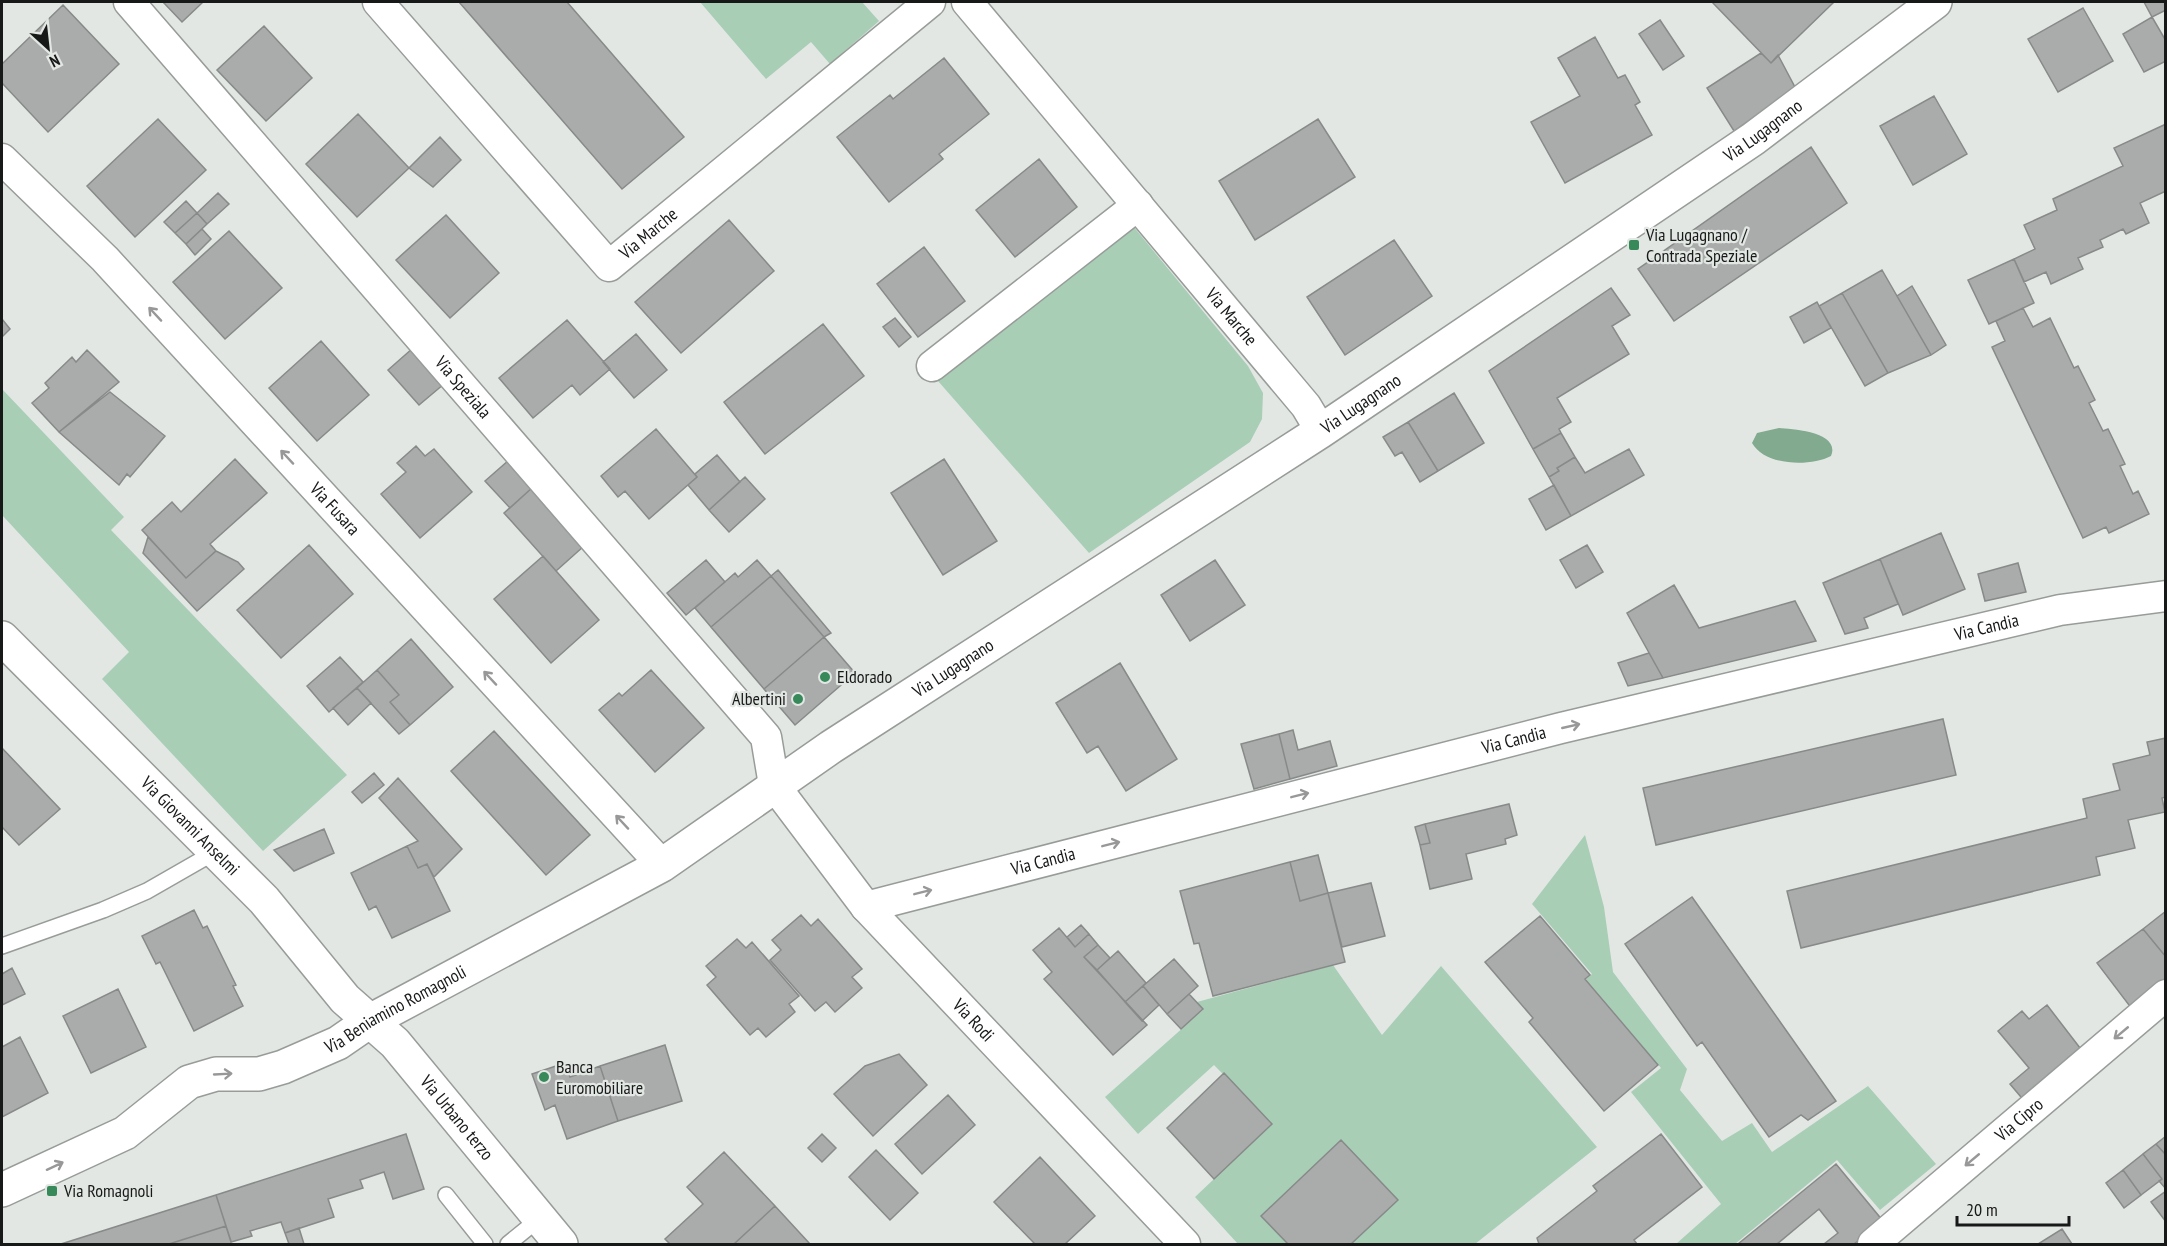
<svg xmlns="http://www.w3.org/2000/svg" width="2167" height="1246" font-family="'PT Sans Narrow',sans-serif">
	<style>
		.green { fill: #a8ceb5 }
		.water { fill: #81aa8f }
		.building { fill: #a9acaa; stroke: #878a88; stroke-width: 1.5 }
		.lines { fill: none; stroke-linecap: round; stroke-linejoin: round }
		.service-casing { stroke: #989c99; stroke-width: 18 }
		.minor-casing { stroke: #989c99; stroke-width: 33 }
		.tertiary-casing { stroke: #989c99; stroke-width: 36 }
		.secondary-casing { stroke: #989c99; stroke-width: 36 }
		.service { stroke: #fff; stroke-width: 15 }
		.minor { stroke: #fff; stroke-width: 30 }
		.tertiary { stroke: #fff; stroke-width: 33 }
		.secondary { stroke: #fff; stroke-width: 33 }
		.oneway { stroke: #979897 }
		.poi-dot { fill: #37895a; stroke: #e3e7e4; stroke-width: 2 }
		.labels { text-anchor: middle; stroke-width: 4.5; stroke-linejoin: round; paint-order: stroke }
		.street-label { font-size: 18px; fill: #171918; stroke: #e3e7e4 }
		.poi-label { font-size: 18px; fill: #171918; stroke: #e3e7e4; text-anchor: start }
	</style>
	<rect width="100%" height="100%" fill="#e3e7e4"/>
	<path class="green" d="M700 2H862L879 21 830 64 811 42 766 79Z
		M1133 226 1248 366 1263 393 1262 419 1250 442 1089 553 938 381Z
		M2 389 124 517 111 530 347 775 263 851 102 679 129 652 2 515Z
		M1585 835 1604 907 1613 972 1687 1069 1680 1090 1722 1141 1752 1123 1772 1152 1868 1086 1936 1164 1880 1210 1837 1160 1735 1244H1676L1721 1204 1631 1092 1661 1068 1586 979 1592 974 1532 904Z
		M1333 965 1382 1035 1441 966 1597 1147 1475 1244H1238L1195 1197 1272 1124 1214 1065 1138 1134 1105 1097 1203 1010 1197 1002Z"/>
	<path class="water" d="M1779 428C1793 429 1841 432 1831 456 1810 467 1765 466 1752 443L1757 433Z"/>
	<path class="building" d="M163 2H203L182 22Z
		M459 2H567L684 137 622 189Z
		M1712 2H1834L1771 63Z
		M2144 2H2166V10L2152 17Z
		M63 5 119 64 48 132 2 83V64Z
		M2083 8 2113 61 2058 92 2028 39Z
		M2152 17 2166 41V61L2144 72 2123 34Z
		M1660 20 1684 56 1663 70 1639 34Z
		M264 26 312 78 266 121 217 70Z
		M1595 37 1618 78 1625 75 1640 102 1635 105 1652 135 1565 183 1531 122 1580 96 1558 58Z
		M1761 53 1771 63 1778 55 1796 89 1734 131 1707 88Z
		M944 58 989 114 939 154 943 159 889 202 837 137 890 95 893 99Z
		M1934 96 1967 154 1913 185 1880 126Z
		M358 114 409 168 357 217 306 164Z
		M158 119 206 170 135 237 87 186Z
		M1318 119 1355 177 1255 240 1219 181Z
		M2166 124V191L2140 203 2149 223 2126 234 2123 229 2100 240 2103 247 2078 258 2083 269 2051 284 2046 272 2024 282 2014 259 2035 249 2024 225 2057 210 2053 199 2123 166 2114 148Z
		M440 137 461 160 433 187 409 168Z
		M1811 147 1847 203 1674 321 1638 269Z
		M1039 159 1077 207 1015 257 976 210Z
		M218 193 229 204 207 224 197 213Z
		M186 201 197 213 175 233 164 222Z
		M197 213 207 224 186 244 175 233Z
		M446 215 499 273 450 318 396 260Z
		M729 220 774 271 681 353 635 302Z
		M202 229 211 239 195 255 186 244Z
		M229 231 282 288 225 339 173 282Z
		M1394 240 1432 296 1345 355 1307 297Z
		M924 247 965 301 918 337 877 284Z
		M2014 259 2034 303 1989 324 1968 280Z
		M1882 270 1931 355 1888 373 1842 293Z
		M1912 286 1946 345 1931 355 1897 296Z
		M1611 288 1630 315 1612 326 1629 354 1557 398 1571 422 1559 429 1561 433 1533 449 1489 371Z
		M1842 293 1888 373 1865 386 1819 306Z
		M1817 302 1831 328 1804 343 1790 317Z
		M2023 308 2033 327 2050 318 2074 368 2078 366 2095 400 2089 403 2103 431 2108 429 2125 464 2120 466 2133 494 2138 491 2149 514 2109 533 2106 527 2083 538 1992 347 2005 341 1996 321Z
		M895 318 911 337 899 347 883 327Z
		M2 319 10 329 2 337Z
		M567 320 610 369 580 395 572 385 533 418 499 378Z
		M823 324 864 376 765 454 724 402Z
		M636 334 667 370 634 398 603 362Z
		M321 341 369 395 317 441 269 388Z
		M413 348 444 384 419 405 388 370Z
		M87 350 119 382 59 432 32 403 49 388 45 383 72 357 76 362Z
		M110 392 165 436 130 477 127 474 119 485 59 432Z
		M1454 393 1484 443 1438 471 1408 422Z
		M1408 422 1438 471 1420 482 1402 452 1395 456 1383 437Z
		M656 429 697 477 649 519 625 491 618 497 601 476Z
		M1561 433 1575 457 1557 468 1559 471 1549 477 1533 449Z
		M416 446 425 456 434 449 472 492 420 538 381 494 406 472 397 463Z
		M1629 449 1644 475 1571 516 1549 477 1559 471 1557 468 1575 457 1585 473Z
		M717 455 740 482 709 510 688 485 697 477 695 474Z
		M235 459 267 493 210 544 216 551 186 578 142 530 172 502 181 512Z
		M944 459 997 541 943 575 891 493Z
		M509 460 533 487 510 508 485 481Z
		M745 477 765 499 729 532 709 510Z
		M1554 485 1571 516 1546 530 1529 499Z
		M533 487 584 546 556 571 504 513Z
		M1941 533 1965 589 1903 615 1880 559Z
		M148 537 186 578 216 551 238 562 244 569 197 611 143 553Z
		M309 545 353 594 281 658 237 610Z
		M1587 545 1603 572 1576 588 1560 560Z
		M543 556 599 620 551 663 494 599Z
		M1880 559 1898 604 1864 618 1868 628 1845 634 1823 583Z
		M706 560 725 582 686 615 667 593Z
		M757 560 771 576 711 627 695 608 735 573 738 577Z
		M1215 560 1245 605 1190 641 1161 595Z
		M2018 563 2026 592 1985 601 1978 574Z
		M778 570 831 633 824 637 771 576Z
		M771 576 824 637 764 689 711 627Z
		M1674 585 1699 628 1795 601 1816 641 1663 678 1627 613Z
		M824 637 855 673 795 725 764 689Z
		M411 639 453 687 410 725 390 702 399 695 377 670Z
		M1649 653 1663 678 1628 686 1618 663Z
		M340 657 363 682 329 712 307 686Z
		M1120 663 1177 759 1126 791 1098 746 1087 753 1056 703Z
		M377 670 399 695 390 702 410 725 399 734 357 688Z
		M651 670 704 728 655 772 599 710 619 693 622 696Z
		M357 688 371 703 348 725 333 708Z
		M1943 719 1956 775 1656 845 1643 788Z
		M1293 730 1298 750 1330 741 1337 766 1290 779 1279 734Z
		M494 731 590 835 546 875 451 771Z
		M1279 734 1290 779 1254 789 1241 744Z
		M2166 738V797L2162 798 2165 812 2128 820 2135 848 2096 857 2100 875 1801 948 1787 891 2087 818 2083 799 2120 790 2113 764 2150 755 2147 742Z
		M2 748 60 809 19 845 2 827Z
		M374 773 384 785 362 803 352 792Z
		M398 778 462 849 434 877 427 864 418 868 407 846 418 841 379 798Z
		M1509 804 1517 835 1505 839 1506 844 1466 854 1472 879 1430 889 1420 845 1430 843 1425 824Z
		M1425 824 1430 843 1420 845 1415 827Z
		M324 829 334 853 294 871 274 850Z
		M407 846 418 868 427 864 450 911 392 938 376 906 369 910 351 873Z
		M1318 855 1328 893 1300 901 1290 862Z
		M1290 862 1300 901 1328 893 1345 962 1213 996 1199 943 1194 944 1180 891Z
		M1371 883 1385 936 1342 947 1328 893Z
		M1692 897 1836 1101 1808 1120 1801 1115 1769 1137 1702 1042 1697 1046 1625 944Z
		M194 910 203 928 207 926 236 985 233 986 243 1006 194 1031 160 962 156 964 142 936Z
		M2166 911V957L2143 929Z
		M801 915 811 926 818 919 862 969 852 977 862 988 835 1012 826 1002 815 1011 770 960 781 950 772 940Z
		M1540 916 1590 975 1585 979 1658 1065 1604 1111 1529 1022 1533 1018 1485 962Z
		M1081 925 1089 934 1075 947 1067 937Z
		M1059 928 1075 947 1089 934 1098 945 1084 957 1147 1025 1113 1055 1044 979 1052 972 1033 950Z
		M2143 929 2166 957V981L2132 1009 2097 963Z
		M737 939 746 948 752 942 799 996 789 1004 795 1012 766 1037 758 1028 750 1035 707 985 716 977 706 966Z
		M1098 945 1110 958 1097 970 1084 957Z
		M1118 951 1146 983 1125 1002 1097 970Z
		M1174 959 1198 986 1167 1014 1143 986Z
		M12 968 25 994 2 1005V974Z
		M1143 986 1159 1005 1142 1021 1125 1002Z
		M118 989 146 1047 91 1073 63 1016Z
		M1189 994 1203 1009 1181 1029 1167 1014Z
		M2047 1005 2080 1048 2067 1059 2072 1065 2026 1103 2010 1084 2029 1068 1998 1031 2022 1011 2029 1019Z
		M20 1037 48 1093 2 1117V1047Z
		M665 1045 682 1101 618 1121 600 1066Z
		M899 1054 927 1085 873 1136 834 1094 865 1066Z
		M565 1063 570 1077 600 1066 618 1121 567 1139 555 1105 545 1110 532 1074Z
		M1224 1073 1272 1124 1214 1179 1167 1128Z
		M948 1095 975 1125 922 1174 895 1144Z
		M406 1134 424 1189 393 1199 384 1172 360 1180 363 1188 328 1199 334 1217 285 1233 281 1222 250 1231 252 1236 231 1242 216 1195Z
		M822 1134 836 1148 822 1162 808 1148Z
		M1661 1134 1702 1187 1634 1240 1637 1244H1539L1537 1238 1597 1191 1593 1186Z
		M2166 1136V1155L2156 1144Z
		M1341 1140 1398 1200 1351 1244H1288L1261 1216Z
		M2156 1144 2166 1155V1189L2159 1181 2162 1179 2143 1154Z
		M876 1150 918 1193 890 1220 849 1177Z
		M724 1152 775 1206 734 1244H670L665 1239 703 1204 687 1187Z
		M2143 1154 2162 1179 2141 1195 2123 1170Z
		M1040 1157 1095 1216 1065 1244H1035L994 1202Z
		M1836 1164 1883 1221 1854 1244H1824L1838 1233 1819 1209 1777 1244H1738Z
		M2123 1170 2141 1195 2124 1208 2106 1183Z
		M2166 1191V1222L2151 1202Z
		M216 1195 226 1226 169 1244H61Z
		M775 1206 810 1244H734Z
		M226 1226 232 1244H169Z
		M299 1228 304 1244H289L285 1233Z
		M2062 1229 2072 1244H2038Z"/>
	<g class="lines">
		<g class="service-casing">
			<path id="service" d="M2 946 103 910 147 891 215 852
				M446 1195 485 1244
				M508 1244 540 1218"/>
		</g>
		<g class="minor-casing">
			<g id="minor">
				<path id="s1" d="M129 2 766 737 774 785 866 907 1185 1244"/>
				<path id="s2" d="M378 2 609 266 930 2"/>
				<path id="s3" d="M967 2 1306 406 1321 431"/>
				<path id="s4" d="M2 159 105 259 662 865"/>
				<path d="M932 366 1138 205"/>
				<path id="s5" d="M866 907 1561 728 2060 610 2166 596"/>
				<path id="s6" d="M1873 1244 2166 995"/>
			</g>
		</g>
		<g class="tertiary-casing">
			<g id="tertiary">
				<path id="s7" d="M2 638 264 900 345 999 395 1043 561 1244"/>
			</g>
		</g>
		<g class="secondary-casing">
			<g id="secondary">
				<path id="s8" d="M2 1190 125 1133 189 1082 216 1074H259L283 1067 338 1043 370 1021 662 865 831 747 1321 431 1753 139 1935 2"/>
			</g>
		</g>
		<use href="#service" class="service"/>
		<use href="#minor" class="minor"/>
		<use href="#tertiary" class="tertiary"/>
		<use href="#secondary" class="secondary"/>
	</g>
	<defs><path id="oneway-shaft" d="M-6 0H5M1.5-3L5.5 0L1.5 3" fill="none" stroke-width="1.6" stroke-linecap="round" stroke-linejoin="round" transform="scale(1.5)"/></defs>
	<g class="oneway">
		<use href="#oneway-shaft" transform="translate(155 314) rotate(-133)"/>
		<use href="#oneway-shaft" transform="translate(287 457) rotate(-133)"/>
		<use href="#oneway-shaft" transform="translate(490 678) rotate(-133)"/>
		<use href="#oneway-shaft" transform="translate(1571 726) rotate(-13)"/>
		<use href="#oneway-shaft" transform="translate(1300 795) rotate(-14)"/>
		<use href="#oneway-shaft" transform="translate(622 822) rotate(-133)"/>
		<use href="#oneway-shaft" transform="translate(1111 844) rotate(-14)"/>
		<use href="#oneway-shaft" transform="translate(923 892) rotate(-14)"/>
		<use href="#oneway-shaft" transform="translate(2121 1033) rotate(140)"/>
		<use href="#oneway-shaft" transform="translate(223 1074) rotate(-3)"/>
		<use href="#oneway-shaft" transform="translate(1972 1160) rotate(140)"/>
		<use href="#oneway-shaft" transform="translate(55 1166) rotate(-25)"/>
	</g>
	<g class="poi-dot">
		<rect x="1628" y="239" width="12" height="12" rx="3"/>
		<circle cx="825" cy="677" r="6"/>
		<circle cx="798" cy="699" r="6"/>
		<circle cx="544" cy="1077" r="6"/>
		<rect x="46" y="1185" width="12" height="12" rx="3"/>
	</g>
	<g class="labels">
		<g class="street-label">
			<text dy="6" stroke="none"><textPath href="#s8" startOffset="2067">Via Lugagnano</textPath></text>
			<text dy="6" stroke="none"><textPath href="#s2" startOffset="402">Via Marche</textPath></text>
			<text dy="6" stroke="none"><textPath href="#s3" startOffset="411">Via Marche</textPath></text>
			<text dy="6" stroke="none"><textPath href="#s1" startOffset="510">Via Speziala</textPath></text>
			<text dy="6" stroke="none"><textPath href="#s8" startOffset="1581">Via Lugagnano</textPath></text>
			<text dy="6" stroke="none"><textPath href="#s4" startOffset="483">Via Fusara</textPath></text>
			<text dy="6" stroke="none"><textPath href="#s5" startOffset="1155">Via Candia</textPath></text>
			<text dy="6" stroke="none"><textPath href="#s8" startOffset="1095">Via Lugagnano</textPath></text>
			<text dy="6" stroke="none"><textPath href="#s5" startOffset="669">Via Candia</textPath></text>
			<text dy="6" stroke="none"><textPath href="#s7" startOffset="266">Via Giovanni Anselmi</textPath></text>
			<text dy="6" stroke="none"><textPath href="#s5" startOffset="183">Via Candia</textPath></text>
			<text dy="6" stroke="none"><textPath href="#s8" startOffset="440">Via Beniamino Romagnoli</textPath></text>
			<text dy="6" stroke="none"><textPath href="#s1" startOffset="1330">Via Rodi</textPath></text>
			<text dy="6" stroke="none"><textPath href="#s7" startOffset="662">Via Urbano terzo</textPath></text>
			<text dy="6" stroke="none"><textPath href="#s6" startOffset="192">Via Cipro</textPath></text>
		</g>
		<g class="poi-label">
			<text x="1646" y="241">Via Lugagnano /<tspan x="1646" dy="21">Contrada Speziale</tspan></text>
			<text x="837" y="683">Eldorado</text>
			<text x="786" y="705" text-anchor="end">Albertini</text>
			<text x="556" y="1073">Banca<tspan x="556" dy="21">Euromobiliare</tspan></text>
			<text x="64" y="1197">Via Romagnoli</text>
		</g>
	</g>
	<rect width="2167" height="1246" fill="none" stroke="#171918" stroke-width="6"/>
	<g transform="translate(48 48) rotate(153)" stroke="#e3e7e4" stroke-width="4.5" paint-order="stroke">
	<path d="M0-4.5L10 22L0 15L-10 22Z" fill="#171918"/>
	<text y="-9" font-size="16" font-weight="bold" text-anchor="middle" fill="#171918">N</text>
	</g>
	<path d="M1957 1216v9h112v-9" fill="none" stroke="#171918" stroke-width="3"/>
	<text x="1966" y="1216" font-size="18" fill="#171918" stroke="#e3e7e4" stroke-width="4.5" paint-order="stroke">20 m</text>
</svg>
